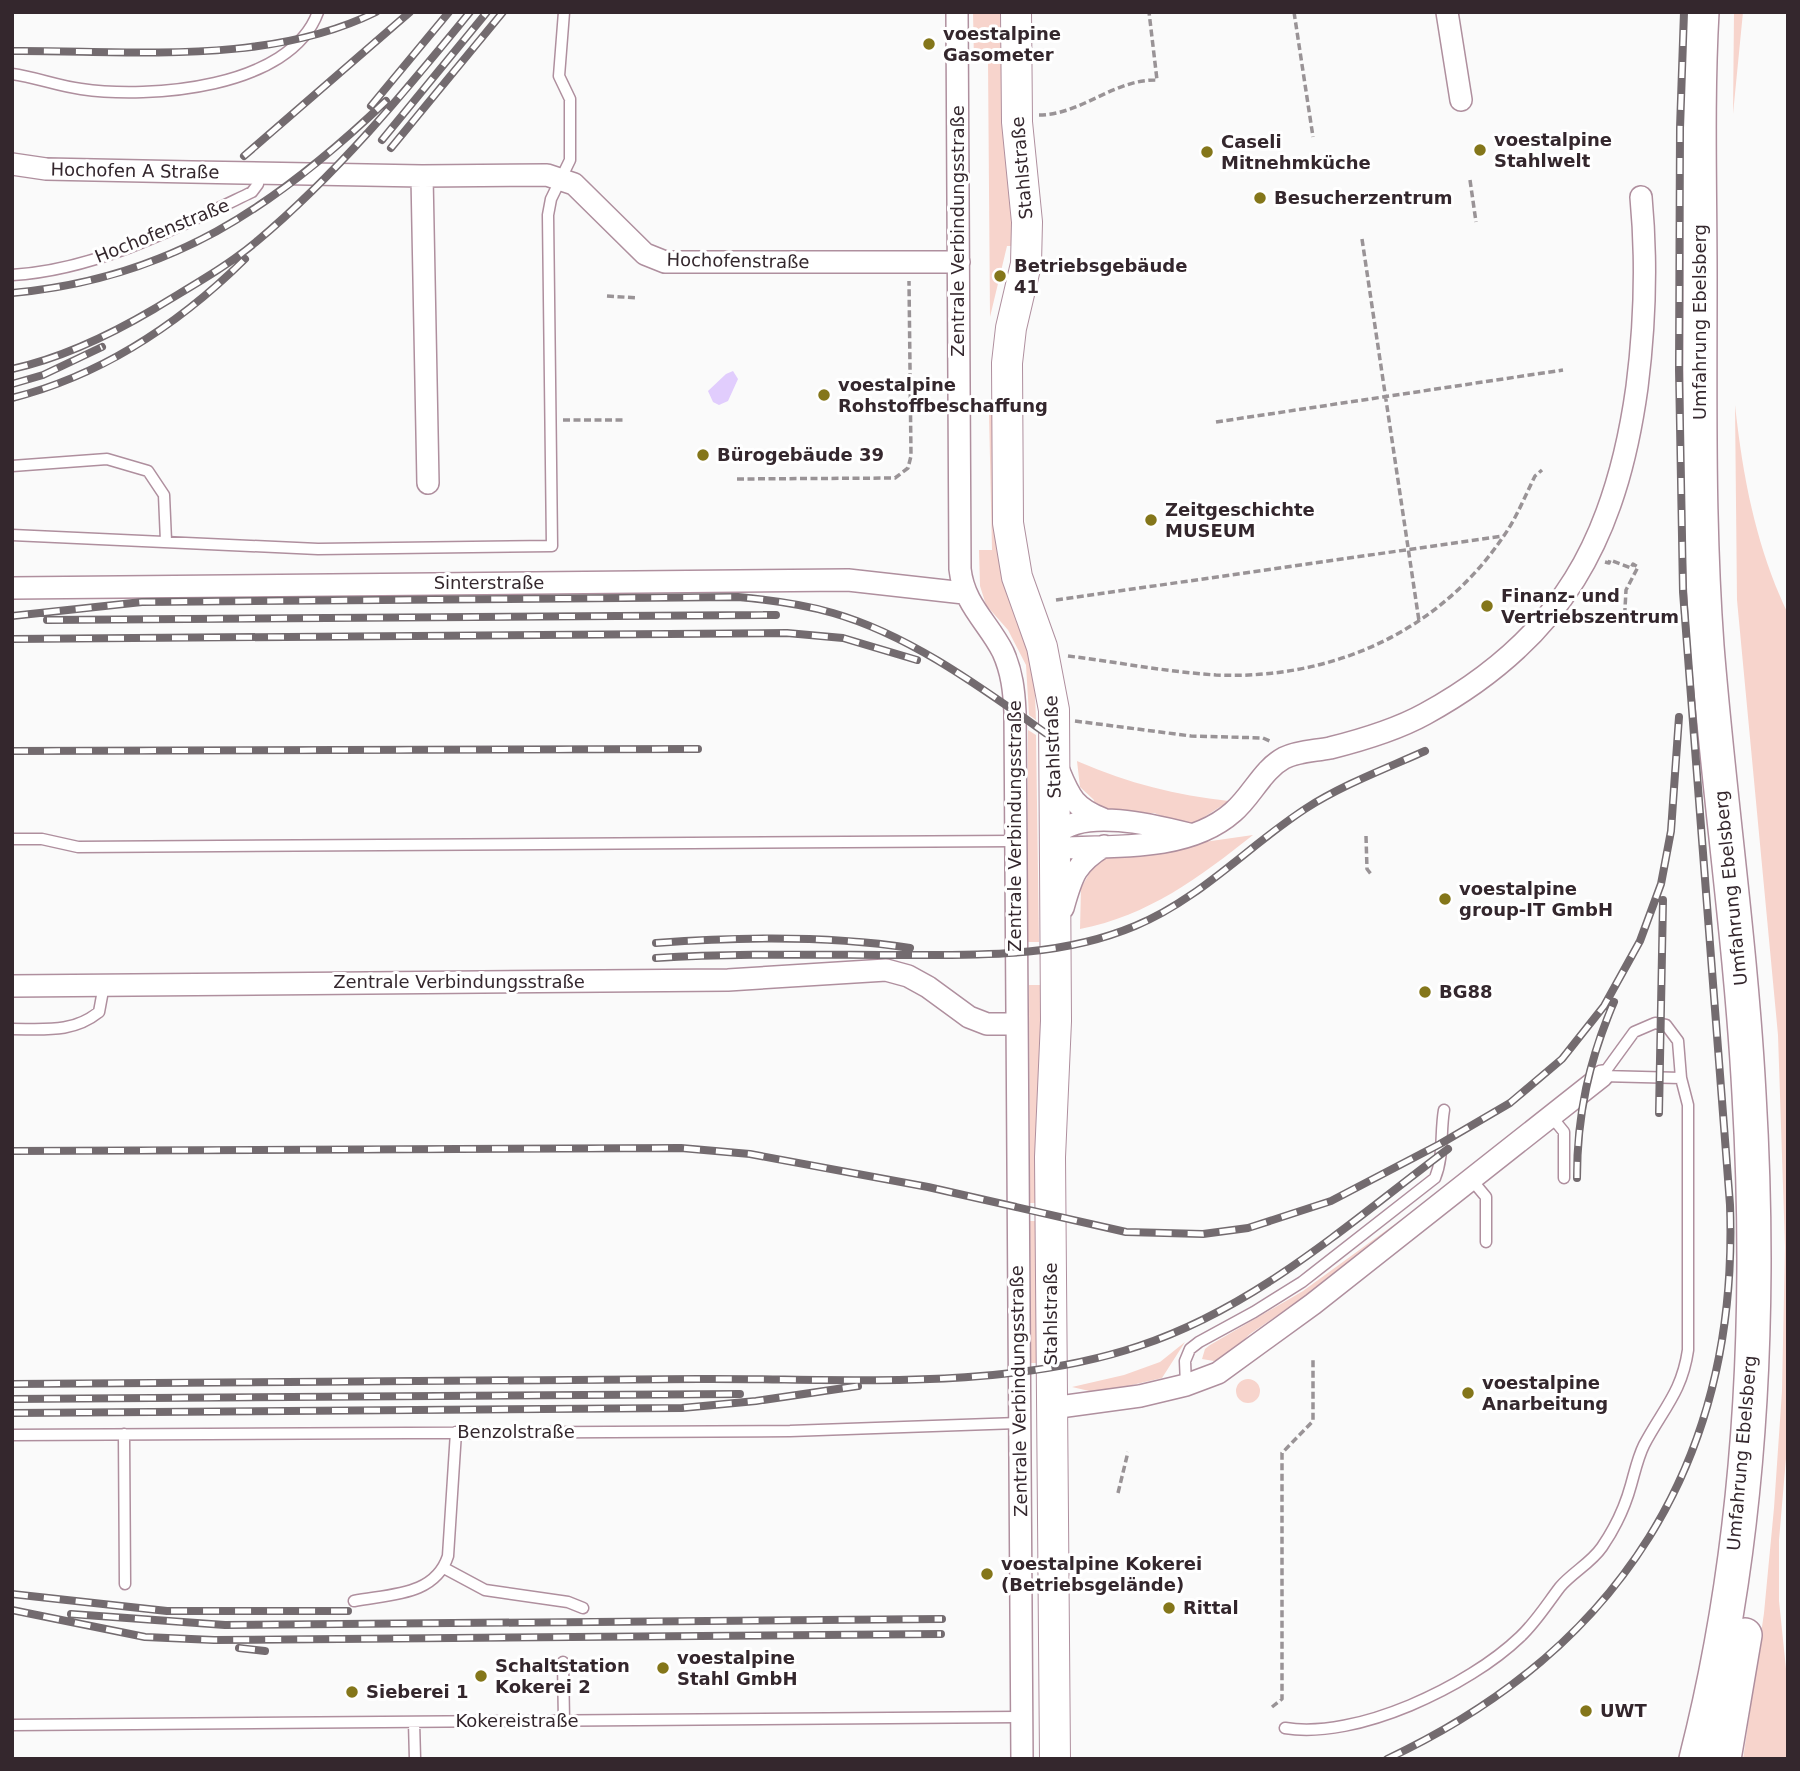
<svg xmlns="http://www.w3.org/2000/svg" width="1800" height="1771" font-family="'DejaVu Sans',sans-serif">
	<style>
		.grass { fill: #f7d4cc }
		.water { fill: #e1cdfd }
		.lines { fill: none; stroke-linecap: round; stroke-linejoin: round }
		.lane-casing { stroke: #af8f9e; stroke-width: 13 }
		.street-casing { stroke: #af8f9e; stroke-width: 24 }
		.secondary-casing { stroke: #af8f9e; stroke-width: 32 }
		.primary-casing { stroke: #af8f9e; stroke-width: 36 }
		.path { stroke: #999396; stroke-width: 3.5; stroke-dasharray: 7 3.5; stroke-linecap: butt }
		.lane { stroke: #fff; stroke-width: 10 }
		.street { stroke: #fff; stroke-width: 21 }
		.secondary { stroke: #fff; stroke-width: 30 }
		.primary { stroke: #fff; stroke-width: 33 }
		.rail-casing { stroke: #736b6f; stroke-width: 8 }
		.rail { stroke: #fff; stroke-width: 5; stroke-dasharray: 16; stroke-linecap: butt }
		.poi-dot { fill: #84761a; stroke: #fff; stroke-width: 2.5 }
		.labels { text-anchor: middle; stroke-width: 6; stroke-linejoin: round; paint-order: stroke }
		.poi-label { font-size: 18px; font-weight: bold; fill: #34272d; stroke: #fff; text-anchor: start }
		.street-label { font-size: 18px; fill: #34272d; stroke: #fff }
	</style>
	<rect width="100%" height="100%" fill="#fafafa"/>
	<path class="grass" d="M973 12H1006L1018 216 1012 246H1007L990 317 988 61H974Z
		M1734 12H1743L1733 114Z
		M1735 405C1743 478 1756 547 1788 614V1435L1779 1540V1601L1788 1688V1759H1743L1764 1613 1774 1508 1782 1391 1785 1247 1778 1035 1737 600Z
		M989 413H996L1034 671 1036 720 1029 715 1026 665 1008 630 986 605 980 586 979 550H992Z
		M1028 730 1036 735 1039 942H1027Z
		M1077 761C1127 783 1175 795 1229 801L1195 823H1180L1154 813 1132 814 1092 807 1094 800 1080 787Z
		M1253 835C1200 877 1148 916 1080 929L1081 888 1093 867 1092 863 1099 857Z
		M1029 985H1040L1041 1203H1030Z
		M1439 1192 1306 1296 1250 1334 1227 1356 1214 1361 1202 1359 1205 1349 1210 1345 1303 1291Z
		M1030 1221H1042L1043 1363H1031Z
		M1185 1342 1162 1378 1098 1393 1072 1387 1124 1375 1160 1362Z
		M1236 1391a12 12 0 1 1 24 0a12 12 0 1 1-24 0Z"/>
	<path class="water" d="M733 371 738 379 728 401 719 405 713 402 708 391 726 374Z"/>
	<g class="lines">
		<g class="lane-casing">
			<path id="lane" d="M12 74C35 77 58 86 81 89 149 99 290 89 318 12
				M12 275C96 270 177 228 252 192L258 184 259 173
				M12 466 107 459 148 471 164 495 166 541
				M12 535 318 549 552 546 548 215 551 199 570 160V99L559 76 564 12
				M12 839H42L78 847 1015 841
				M1655 1023 1666 1025 1678 1041 1681 1078 1602 1076 1634 1032Z
				M12 1029C45 1029 73 1033 99 1012L104 985
				M1551 1116 1564 1132V1178
				M1471 1179 1486 1197V1242
				M1186 1385 1185 1361 1190 1349 1199 1342 1254 1312 1302 1282 1435 1178C1444 1156 1440 1133 1444 1110
				M124 1434 125 1584
				M12 1435 790 1431 1019 1423
				M444 1568 485 1590 568 1602 583 1608
				M354 1601C390 1594 435 1596 448 1556L456 1432
				M563 1662 564 1721
				M414 1722 415 1759
				M12 1725 1022 1717
				M1285 1728C1356 1740 1469 1686 1520 1637 1536 1622 1547 1604 1560 1587 1573 1572 1591 1563 1602 1547 1615 1528 1625 1507 1631 1485 1635 1471 1638 1457 1644 1445 1663 1409 1682 1392 1688 1350V1105L1681 1078"/>
		</g>
		<g class="street-casing">
			<path id="street" d="M957 12 960 569C964 605 988 622 1003 652 1012 672 1014 691 1015 712L1022 1759
				M1447 12 1461 100
				M12 164 46 169 191 172 422 176 547 175 574 184 645 254 665 262H959
				M422 176 428 483
				M12 588 848 580 964 593
				M1059 771C1070 798 1075 808 1103 819
				M1055 835C1083 807 1154 825 1189 834
				M1055 848C1112 846 1188 852 1233 812 1252 796 1262 770 1284 758 1298 751 1315 751 1330 748 1362 740 1396 730 1425 714 1562 639 1616 539 1637 387 1645 324 1647 261 1641 197
				M1063 908C1072 876 1075 864 1104 846
				M12 986 728 980 886 970 908 976 928 987 969 1017 987 1024H1016
				M1052 1408 1140 1396 1186 1385 1218 1373 1313 1304 1602 1076"/>
		</g>
		<g class="secondary-casing">
			<path id="secondary" d="M1016 12 1017 122 1027 222 1026 264 1011 328 1007 363 1008 523 1017 577 1042 647 1054 710 1056 1021 1050 1157 1055 1759"/>
		</g>
		<g class="primary-casing">
			<path id="primary" d="M1696 1759C1751 1544 1762 1314 1749 1094 1741 944 1719 796 1707 646 1698 523 1700 400 1700 277 1700 189 1697 100 1702 12
				M1724 1759 1745 1635"/>
		</g>
		<path class="path" d="M1294 12 1313 137
			M1039 115C1081 115 1114 79 1157 80L1149 12
			M1470 180 1476 222
			M1362 239 1419 621
			M607 296 638 298
			M563 420H623
			M1216 422 1563 370
			M737 479 895 478 908 468 911 456 909 281
			M1605 562 1609 563 1610 560 1631 568 1633 564 1638 567 1626 590 1624 627
			M1056 600 1503 536
			M1068 656C1117 662 1167 672 1216 675 1330 680 1438 633 1503 537 1516 519 1525 496 1535 476L1542 470
			M1075 721 1191 736 1263 738 1272 742
			M1366 836 1367 869 1371 874
			M1118 1493 1128 1452
			M1272 1707 1282 1699V1453L1313 1421V1357"/>
		<use href="#lane" class="lane"/>
		<use href="#street" class="street"/>
		<use href="#secondary" class="secondary"/>
		<use href="#primary" class="primary"/>
		<g class="rail-casing">
			<path id="rail" d="M12 51C131 50 267 66 376 12
				M371 106 449 12
				M382 140 487 12
				M391 148 503 12
				M244 156 410 12
				M12 293C169 279 275 207 386 101
				M12 369C62 358 110 335 154 309 188 288 225 268 256 242 337 174 403 94 470 12
				M12 384 43 375 102 347
				M12 398C103 375 179 324 245 259
				M12 616 142 602 738 597C771 600 802 604 833 613 913 636 987 692 1054 739
				M47 620 776 615
				M12 639 787 633 843 638 917 660
				M12 751 698 749
				M656 943C739 937 827 935 910 948
				M656 958C739 953 822 955 905 955 984 955 1061 957 1135 926 1200 899 1247 847 1305 809 1342 785 1385 769 1425 751
				M1659 1113 1663 900
				M12 1151 681 1148 750 1154 928 1187 1126 1232 1203 1234 1248 1228 1331 1201 1440 1144 1510 1103 1562 1059 1604 1006 1640 941 1661 884 1671 831 1679 717
				M1577 1178C1577 1115 1589 1060 1614 1002
				M12 1384C241 1382 469 1381 698 1379 840 1378 1002 1392 1139 1346 1257 1307 1350 1222 1448 1149
				M12 1399 740 1394
				M12 1413 682 1408 756 1401 858 1386
				M12 1594 167 1611H348
				M12 1610 145 1637 214 1640 941 1634
				M71 1614 225 1625 942 1619
				M239 1648 265 1651
				M1387 1759C1619 1650 1739 1462 1730 1205L1683 592 1679 370 1680 128 1684 12"/>
		</g>
		<use href="#rail" class="rail"/>
	</g>
	<g class="poi-dot">
		<circle cx="929" cy="44" r="7"/>
		<circle cx="1480" cy="150" r="7"/>
		<circle cx="1207" cy="152" r="7"/>
		<circle cx="1260" cy="198" r="7"/>
		<circle cx="1000" cy="276" r="7"/>
		<circle cx="824" cy="395" r="7"/>
		<circle cx="703" cy="455" r="7"/>
		<circle cx="1151" cy="520" r="7"/>
		<circle cx="1487" cy="606" r="7"/>
		<circle cx="1445" cy="899" r="7"/>
		<circle cx="1425" cy="992" r="7"/>
		<circle cx="1468" cy="1393" r="7"/>
		<circle cx="987" cy="1574" r="7"/>
		<circle cx="1169" cy="1608" r="7"/>
		<circle cx="663" cy="1668" r="7"/>
		<circle cx="481" cy="1676" r="7"/>
		<circle cx="352" cy="1692" r="7"/>
		<circle cx="1586" cy="1711" r="7"/>
	</g>
	<g class="labels">
		<g class="poi-label">
			<text x="943" y="40">voestalpine<tspan x="943" dy="21">Gasometer</tspan></text>
			<text x="1494" y="146">voestalpine<tspan x="1494" dy="21">Stahlwelt</tspan></text>
			<text x="1221" y="148">Caseli<tspan x="1221" dy="21">Mitnehmküche</tspan></text>
			<text x="1274" y="204">Besucherzentrum</text>
			<text x="1014" y="272">Betriebsgebäude<tspan x="1014" dy="21">41</tspan></text>
			<text x="838" y="391">voestalpine<tspan x="838" dy="21">Rohstoffbeschaffung</tspan></text>
			<text x="717" y="461">Bürogebäude 39</text>
			<text x="1165" y="516">Zeitgeschichte<tspan x="1165" dy="21">MUSEUM</tspan></text>
			<text x="1501" y="602">Finanz- und<tspan x="1501" dy="21">Vertriebszentrum</tspan></text>
			<text x="1459" y="895">voestalpine<tspan x="1459" dy="21">group-IT GmbH</tspan></text>
			<text x="1439" y="998">BG88</text>
			<text x="1482" y="1389">voestalpine<tspan x="1482" dy="21">Anarbeitung</tspan></text>
			<text x="1001" y="1570">voestalpine Kokerei<tspan x="1001" dy="21">(Betriebsgelände)</tspan></text>
			<text x="1183" y="1614">Rittal</text>
			<text x="677" y="1664">voestalpine<tspan x="677" dy="21">Stahl GmbH</tspan></text>
			<text x="495" y="1672">Schaltstation<tspan x="495" dy="21">Kokerei 2</tspan></text>
			<text x="366" y="1698">Sieberei 1</text>
			<text x="1600" y="1717">UWT</text>
		</g>
		<g class="street-label">
			<text transform="translate(1022 168) rotate(-95)" y="6">Stahlstraße</text>
			<text transform="translate(135 171) rotate(1)" y="6">Hochofen A Straße</text>
			<text transform="translate(162 231) rotate(-22)" y="6">Hochofenstraße</text>
			<text transform="translate(958 231) rotate(-90)" y="6">Zentrale Verbindungsstraße</text>
			<text transform="translate(738 261) rotate(1)" y="6">Hochofenstraße</text>
			<text transform="translate(1700 322) rotate(-90)" y="6">Umfahrung Ebelsberg</text>
			<text x="489" y="589">Sinterstraße</text>
			<text transform="translate(1053 747) rotate(-92)" y="6">Stahlstraße</text>
			<text transform="translate(1015 826) rotate(-90)" y="6">Zentrale Verbindungsstraße</text>
			<text transform="translate(1731 888) rotate(-96)" y="6">Umfahrung Ebelsberg</text>
			<text x="459" y="988">Zentrale Verbindungsstraße</text>
			<text transform="translate(1051 1314) rotate(-90)" y="6">Stahlstraße</text>
			<text transform="translate(1019 1391) rotate(-91)" y="6">Zentrale Verbindungsstraße</text>
			<text x="516" y="1438">Benzolstraße</text>
			<text transform="translate(1742 1453) rotate(-85)" y="6">Umfahrung Ebelsberg</text>
			<text x="517" y="1727">Kokereistraße</text>
		</g>
	</g>
	<rect width="1800" height="1771" fill="none" stroke="#34272d" stroke-width="28"/>
</svg>
